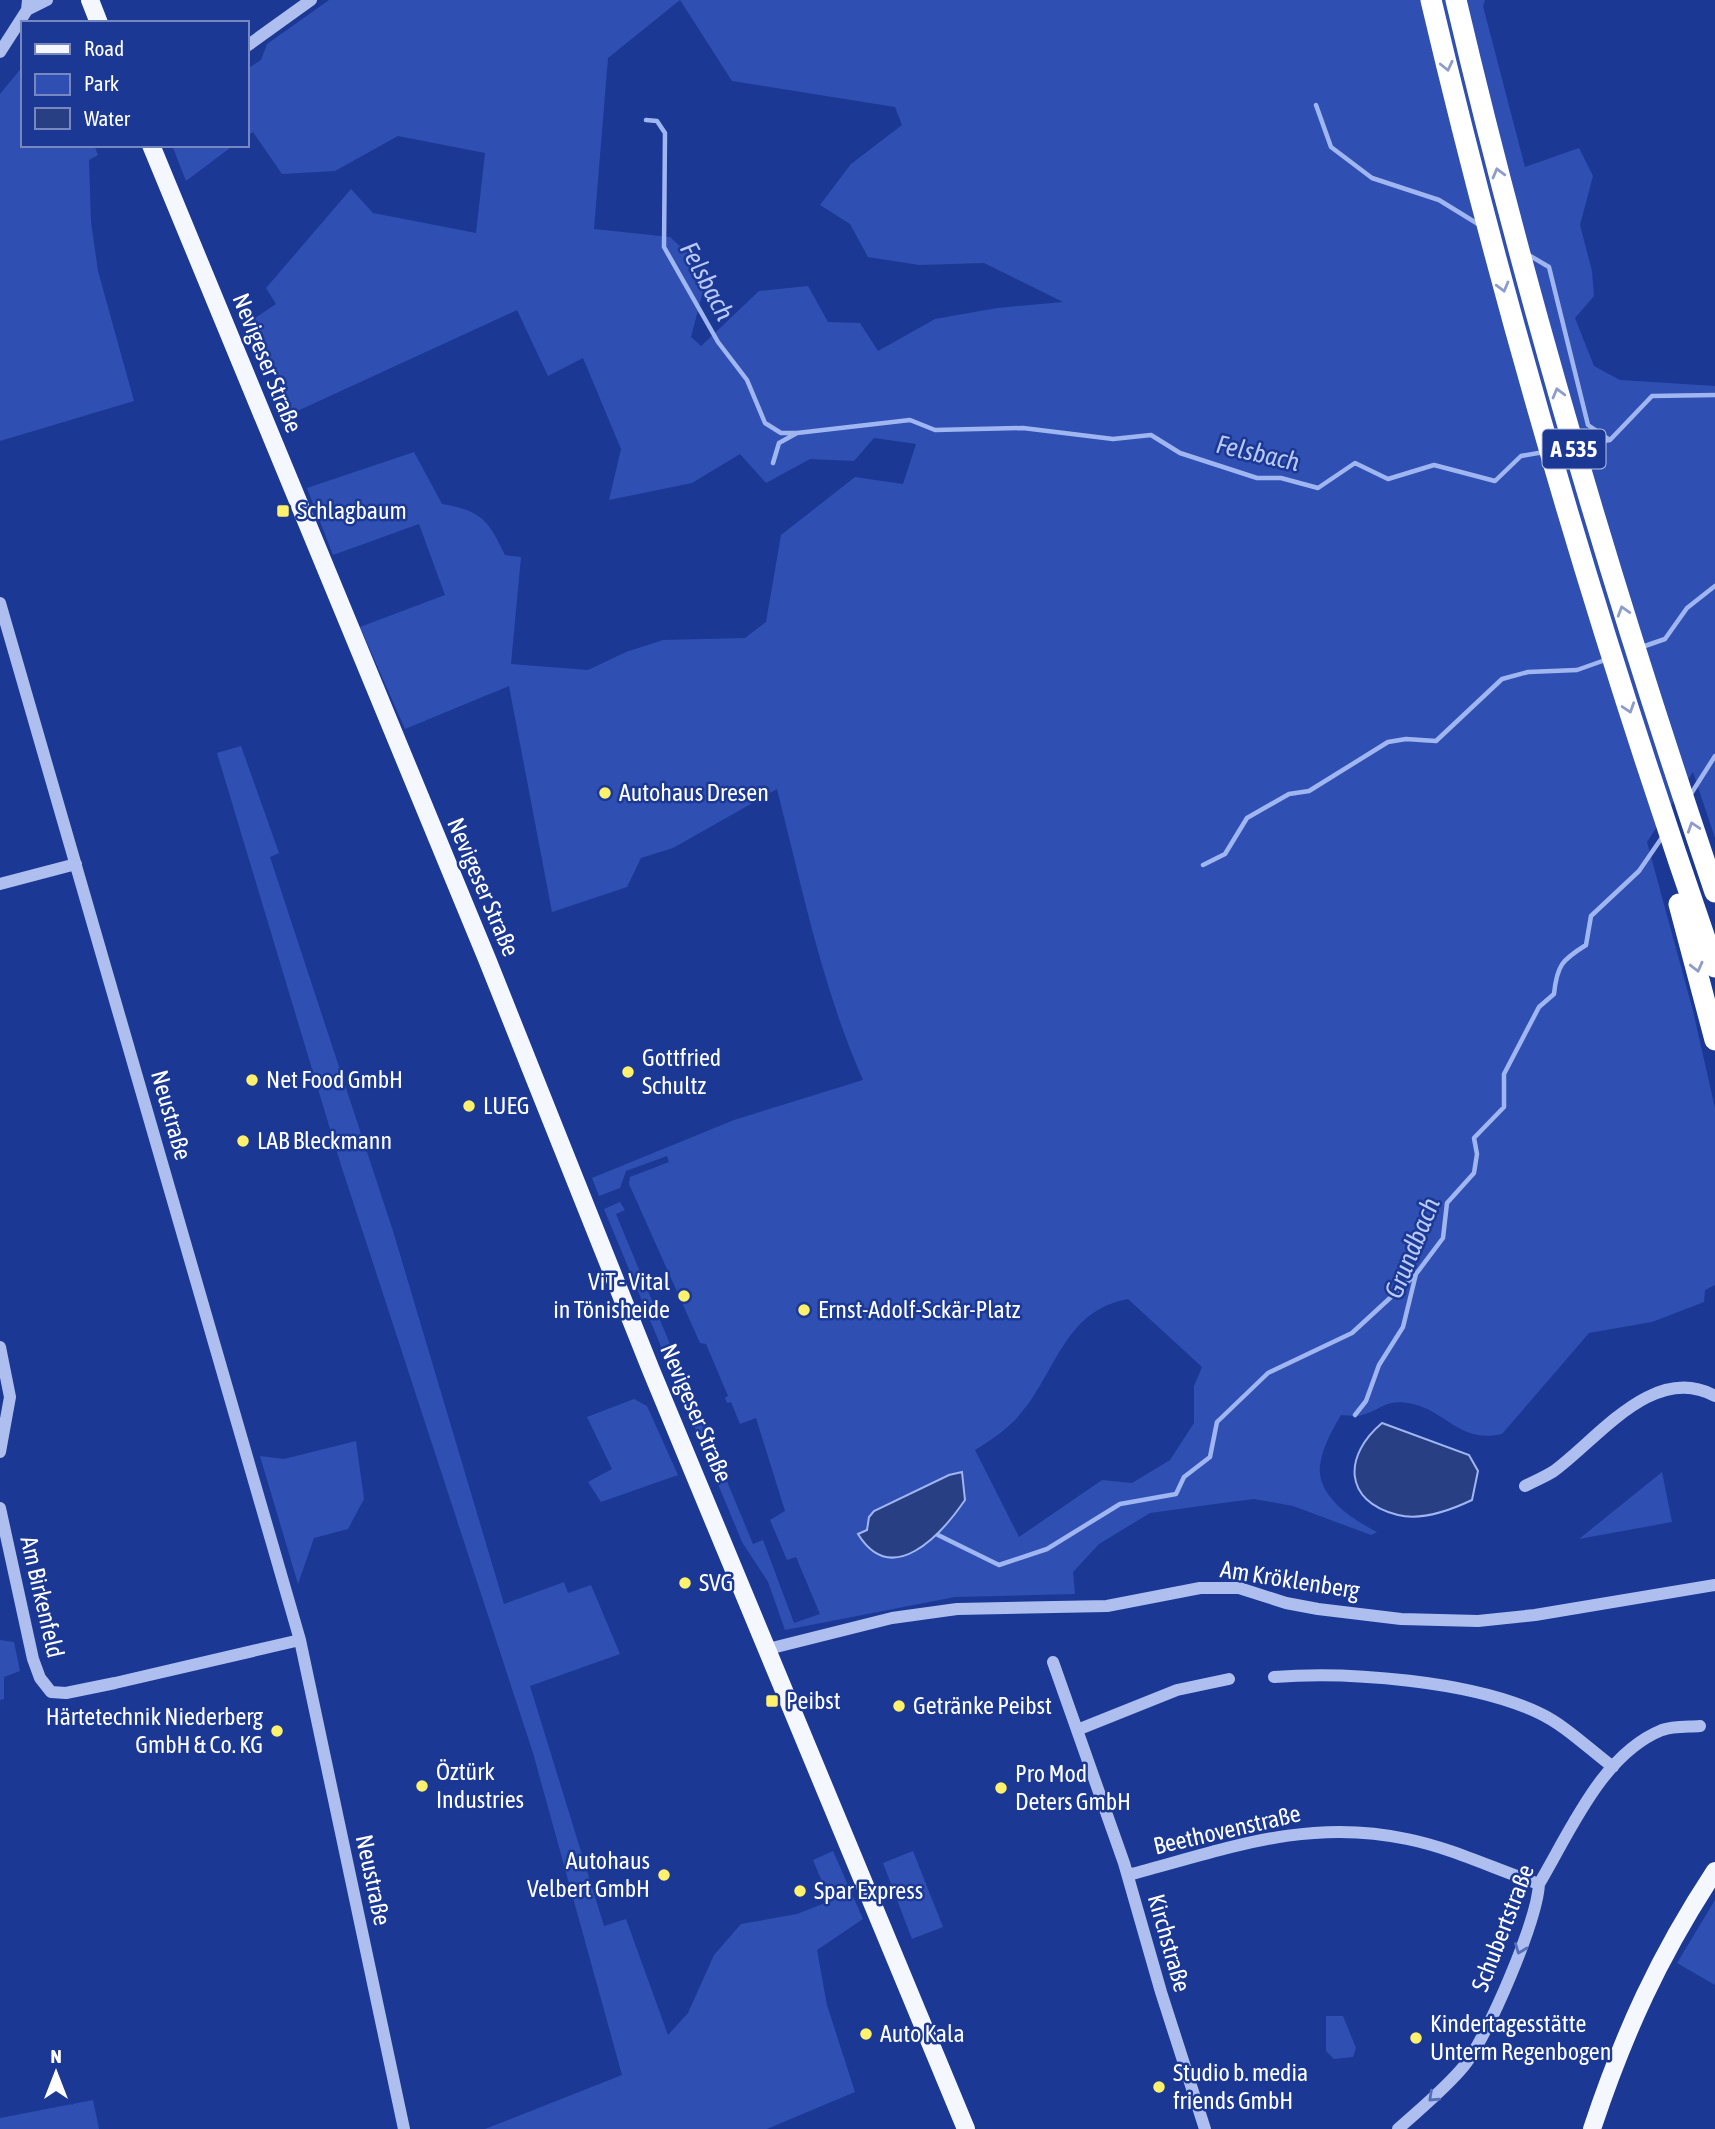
<svg xmlns="http://www.w3.org/2000/svg" width="1715" height="2129" font-family="'Asap Condensed',sans-serif">
	<style>
		.green { fill: #2f50b2; fill-rule: evenodd }
		.water { fill: #293f84; stroke: #a0b6f1; stroke-width: 2 }
		.lines { fill: none; stroke-linecap: round; stroke-linejoin: round }
		.stream { stroke: #a0b6f1; stroke-width: 4.5 }
		.minor { stroke: #adbeef; stroke-width: 12 }
		.major { stroke: #f5f7ff; stroke-width: 18 }
		.highway { stroke: #fff; stroke-width: 21 }
		.oneway { stroke: #8d9cca }
		.oneway2 { stroke: #556eb8 }
		.poi-dot { fill: #fff16b; stroke: #1b3894; stroke-width: 2.5 }
		.labels { text-anchor: middle; stroke-width: 5; stroke-linejoin: round; paint-order: stroke }
		.shield { fill: #1b3894; stroke: #bbc3df; stroke-width: 2 }
		.shield-label { font-size: 23px; font-weight: bold; fill: #fff }
		.street-label { font-size: 24px; fill: #fff; stroke: #1b3894 }
		.poi-label { font-size: 24px; fill: #fff; stroke: #1b3894; text-anchor: start }
		.water-label { font-size: 26px; font-style: italic; fill: #b9c9f6; stroke: #1b3894 }
	</style>
	<rect width="100%" height="100%" fill="#1b3894"/>
	<path class="green" d="M329 0H1485L1483 6 1525 167 1579 148 1593 176 1580 225 1592 271 1594 296 1575 318 1594 366 1620 380 1715 386V838L1693 772 1647 842 1693 1011 1715 1108V1285L1705 1290 1704 1302 1652 1322 1589 1333 1502 1434C1458 1444 1446 1409 1408 1403 1385 1399 1381 1410 1362 1415 1356 1417 1347 1415 1341 1415 1333 1429 1324 1444 1321 1460 1312 1494 1352 1519 1377 1532L1371 1535 1293 1506 1254 1499 1215 1504 1150 1513 1099 1544 1073 1572 1075 1594 955 1597 785 1630 768 1582 742 1542 604 1209 620 1202 625 1210 616 1214 753 1544 763 1540 794 1623 820 1614 796 1557 787 1560 770 1520 785 1511 756 1418 740 1424 731 1402 727 1403 725 1398 728 1396 706 1344 700 1343 629 1184 630 1177 669 1162 667 1156 626 1171 620 1188 599 1196 592 1178 734 1120 863 1080C822 987 802 887 777 789L673 848 641 858 627 887 552 912 509 686 405 729 360 627 445 595 419 524 333 555 307 488 414 452 442 504C482 511 488 520 505 555L521 557 511 664 588 670 626 652 663 640 745 638 766 622 781 535 855 477 903 484 916 444 874 438 854 461 810 459 766 483 740 454 692 483 609 500 621 449 583 358 548 376 517 310 280 419 279 385 252 320 276 304 266 288 351 189 373 213 476 233 485 153 398 136 335 171 282 174 253 132 247 136V69L261 60 267 44ZM680 0 732 81 895 107 902 125 851 164 820 205 850 224 868 257 919 265 984 263 1063 302 997 308 935 319 878 351 860 323 828 322 808 286 759 291 701 346 691 337 708 272 670 237 594 229 608 58ZM1128 1299 1202 1367 1194 1386V1423L1170 1460 1132 1483 1102 1480 1019 1537 975 1450C988 1442 1003 1432 1014 1421 1056 1378 1061 1311 1128 1299Z
		M23 66V145H94L98 155 89 160 91 222 98 271 134 401 0 441V94Z
		M172 145H234L186 181Z
		M241 746 279 853 270 857 393 1231 504 1604 564 1582 568 1593 591 1585 620 1654 530 1686 604 1926 626 1919 668 2035 688 2013 714 1955 741 1924 797 1914 830 1901 813 1860 833 1851 863 1919 817 1950 827 2005 855 2092 767 2129H485L622 2075 533 1753 340 1162 217 753Z
		M634 1399 647 1406 678 1475 601 1502 588 1482 612 1469 587 1417Z
		M356 1441 364 1499 348 1529 314 1538 298 1584 260 1456 284 1459Z
		M1662 1472 1672 1522 1579 1539Z
		M0 1640 14 1642 20 1671 4 1677V1699L0 1700Z
		M913 1851 943 1927 912 1939 883 1863Z
		M1715 1900V1985L1677 1963Z
		M1326 2016H1343L1356 2048 1353 2057 1334 2059 1326 2051Z
		M93 2100 99 2129H0V2118Z"/>
	<path class="water" d="M1382 1423 1469 1455 1478 1471 1472 1500C1451 1510 1422 1521 1398 1515 1342 1501 1344 1455 1382 1423Z
		M962 1472 965 1500C941 1535 892 1589 858 1534L867 1530 869 1517 874 1511 949 1475Z"/>
	<g class="lines">
		<path class="stream" d="M1316 105 1331 147 1372 178 1439 200 1478 224
			M646 120 657 121 665 133 664 247 718 342 747 380 765 423 781 433H796
			M1527 254 1549 267 1588 425 1610 440
			M1580 445 1610 440 1652 396 1715 395
			M773 463 779 443 797 433 910 420 935 430 1023 428 1113 439 1151 435 1180 453 1257 478H1281L1318 488 1355 463 1388 479 1434 465 1495 481 1521 456 1544 452
			M1642 647 1665 639 1687 608 1715 586
			M1689 797 1715 756
			M1203 865 1225 854 1247 818 1289 794 1309 791 1388 742 1406 739 1436 741 1502 679 1528 672 1577 670 1608 659
			M1355 1415 1366 1401 1379 1365 1403 1327 1416 1274 1443 1238 1447 1203 1474 1173 1477 1154 1474 1138 1504 1107V1074L1539 1007 1554 994C1557 965 1562 960 1586 945L1591 916 1639 871 1663 836
			M938 1535 999 1565 1047 1549 1120 1504 1176 1494 1184 1477 1210 1457 1217 1422 1268 1373 1352 1333 1415 1275"/>
		<path class="minor" d="M27 10 47 0
			M247 46 311 0
			M0 52 27 10 28 0
			M0 603 300 1640 404 2129
			M0 884 76 864
			M0 1347 10 1397 0 1452
			M1525 1486C1534 1481 1545 1477 1554 1471 1598 1439 1654 1362 1715 1396
			M0 1508 33 1659 40 1678 51 1692 66 1693 115 1683 300 1640
			M768 1649 892 1618 957 1609 1107 1606 1200 1588H1239L1286 1603 1318 1609 1401 1619 1478 1621 1535 1615 1715 1585
			M1053 1662 1124 1863 1161 1992 1205 2129
			M1274 1677C1348 1671 1472 1681 1539 1713 1565 1725 1590 1750 1613 1767
			M1077 1730 1177 1690 1229 1679
			M1128 1875C1224 1850 1306 1817 1407 1839 1452 1848 1494 1869 1539 1884
			M1398 2129C1420 2109 1445 2089 1464 2066 1488 2036 1537 1921 1539 1884 1570 1832 1602 1754 1662 1730 1673 1726 1688 1727 1700 1726"/>
		<path class="major" d="M90 0 99 23
			M151 145 487 959 651 1370 966 2129
			M1592 2129C1624 2033 1659 1956 1715 1871"/>
		<path class="highway" d="M1431 0C1508 327 1604 649 1715 967
			M1456 0C1527 302 1615 598 1715 892
			M1679 904 1715 1040"/>
	</g>
	<defs><path id="oneway-chevron" d="M-2-3.5L2.5 0L-2 3.5" fill="none" stroke-width="1.6" stroke-linecap="round" stroke-linejoin="round" transform="scale(1.75)"/></defs>
	<g class="oneway">
		<use href="#oneway-chevron" transform="translate(1447 66) rotate(77)"/>
		<use href="#oneway-chevron" transform="translate(1498 173) rotate(-105)"/>
		<use href="#oneway-chevron" transform="translate(1503 287) rotate(75)"/>
		<use href="#oneway-chevron" transform="translate(1558 393) rotate(-105)"/>
		<use href="#oneway-chevron" transform="translate(1623 611) rotate(-107)"/>
		<use href="#oneway-chevron" transform="translate(1629 708) rotate(72)"/>
		<use href="#oneway-chevron" transform="translate(1693 827) rotate(-108)"/>
		<use href="#oneway-chevron" transform="translate(1697 967) rotate(76)"/>
	</g>
	<g class="oneway2">
		<use href="#oneway-chevron" transform="translate(1520 1949) rotate(111)"/>
		<use href="#oneway-chevron" transform="translate(1433 2097) rotate(137)"/>
	</g>
	<g class="poi-dot">
		<rect x="276" y="504" width="14" height="14" rx="3.5"/>
		<circle cx="605" cy="793" r="7"/>
		<circle cx="628" cy="1072" r="7"/>
		<circle cx="252" cy="1080" r="7"/>
		<circle cx="469" cy="1106" r="7"/>
		<circle cx="243" cy="1141" r="7"/>
		<circle cx="684" cy="1296" r="7"/>
		<circle cx="804" cy="1310" r="7"/>
		<circle cx="685" cy="1583" r="7"/>
		<rect x="765" y="1694" width="14" height="14" rx="3.5"/>
		<circle cx="899" cy="1706" r="7"/>
		<circle cx="277" cy="1731" r="7"/>
		<circle cx="422" cy="1786" r="7"/>
		<circle cx="1001" cy="1788" r="7"/>
		<circle cx="664" cy="1875" r="7"/>
		<circle cx="800" cy="1891" r="7"/>
		<circle cx="866" cy="2034" r="7"/>
		<circle cx="1416" cy="2038" r="7"/>
		<circle cx="1159" cy="2087" r="7"/>
	</g>
	<g class="labels">
		<rect class="shield" x="1542.5" y="429.5" width="63" height="39" rx="5"/>
		<g class="shield-label">
			<text x="1574" y="457">A 535</text>
		</g>
		<g class="street-label">
			<text transform="translate(267 363) rotate(68)" y="8">Nevigeser Straße</text>
			<text transform="translate(483 887) rotate(67)" y="8">Nevigeser Straße</text>
			<text transform="translate(171 1115) rotate(74)" y="8">Neustraße</text>
			<text transform="translate(696 1413) rotate(67)" y="8">Nevigeser Straße</text>
			<text transform="translate(1290 1580) rotate(9)" y="8">Am Kröklenberg</text>
			<text transform="translate(42 1597) rotate(77)" y="8">Am Birkenfeld</text>
			<text transform="translate(1227 1830) rotate(-13)" y="8">Beethovenstraße</text>
			<text transform="translate(373 1880) rotate(78)" y="8">Neustraße</text>
			<text transform="translate(1503 1928) rotate(-69)" y="8">Schubertstraße</text>
			<text transform="translate(1169 1943) rotate(74)" y="8">Kirchstraße</text>
		</g>
		<g class="poi-label">
			<text x="297" y="519">Schlagbaum</text>
			<text x="619" y="801">Autohaus Dresen</text>
			<text x="642" y="1066">Gottfried<tspan x="642" dy="28">Schultz</tspan></text>
			<text x="266" y="1088">Net Food GmbH</text>
			<text x="483" y="1114">LUEG</text>
			<text x="257" y="1149">LAB Bleckmann</text>
			<text x="670" y="1290" text-anchor="end">ViT - Vital<tspan x="670" dy="28">in Tönisheide</tspan></text>
			<text x="818" y="1318">Ernst-Adolf-Sckär-Platz</text>
			<text x="699" y="1591">SVG</text>
			<text x="786" y="1709">Peibst</text>
			<text x="913" y="1714">Getränke Peibst</text>
			<text x="263" y="1725" text-anchor="end">Härtetechnik Niederberg<tspan x="263" dy="28">GmbH &amp; Co. KG</tspan></text>
			<text x="436" y="1780">Öztürk<tspan x="436" dy="28">Industries</tspan></text>
			<text x="1015" y="1782">Pro Mod<tspan x="1015" dy="28">Deters GmbH</tspan></text>
			<text x="650" y="1869" text-anchor="end">Autohaus<tspan x="650" dy="28">Velbert GmbH</tspan></text>
			<text x="814" y="1899">Spar Express</text>
			<text x="1430" y="2032">Kindertagesstätte<tspan x="1430" dy="28">Unterm Regenbogen</tspan></text>
			<text x="880" y="2042">Auto Kala</text>
			<text x="1173" y="2081">Studio b. media<tspan x="1173" dy="28">friends GmbH</tspan></text>
		</g>
		<g class="water-label">
			<text transform="translate(707 281) rotate(62)" y="9">Felsbach</text>
			<text transform="translate(1258 453) rotate(13)" y="9">Felsbach</text>
			<text transform="translate(1412 1248) rotate(-68)" y="9">Grundbach</text>
		</g>
	</g>
	<rect x="21" y="21" width="228" height="126" fill="#1b3894" stroke="#7688bf" stroke-width="2"/>
	<rect x="35" y="44" width="35" height="10" fill="#f5f7ff" stroke="#7688bf" stroke-width="2"/>
	<text x="84" y="56" font-size="21" fill="#ffffff">Road</text>
	<rect x="35" y="74" width="35" height="21" fill="#2f50b2" stroke="#7688bf" stroke-width="2"/>
	<text x="84" y="91" font-size="21" fill="#ffffff">Park</text>
	<rect x="35" y="108" width="35" height="21" fill="#293f84" stroke="#7688bf" stroke-width="2"/>
	<text x="84" y="126" font-size="21" fill="#ffffff">Water</text>
	<g transform="translate(56 2073)" stroke="#1b3894" stroke-width="5" paint-order="stroke">
	<path d="M0-5L12 26L0 18L-12 26Z" fill="#ffffff"/>
	<text y="-10" font-size="19" font-weight="bold" text-anchor="middle" fill="#ffffff">N</text>
	</g>
</svg>
